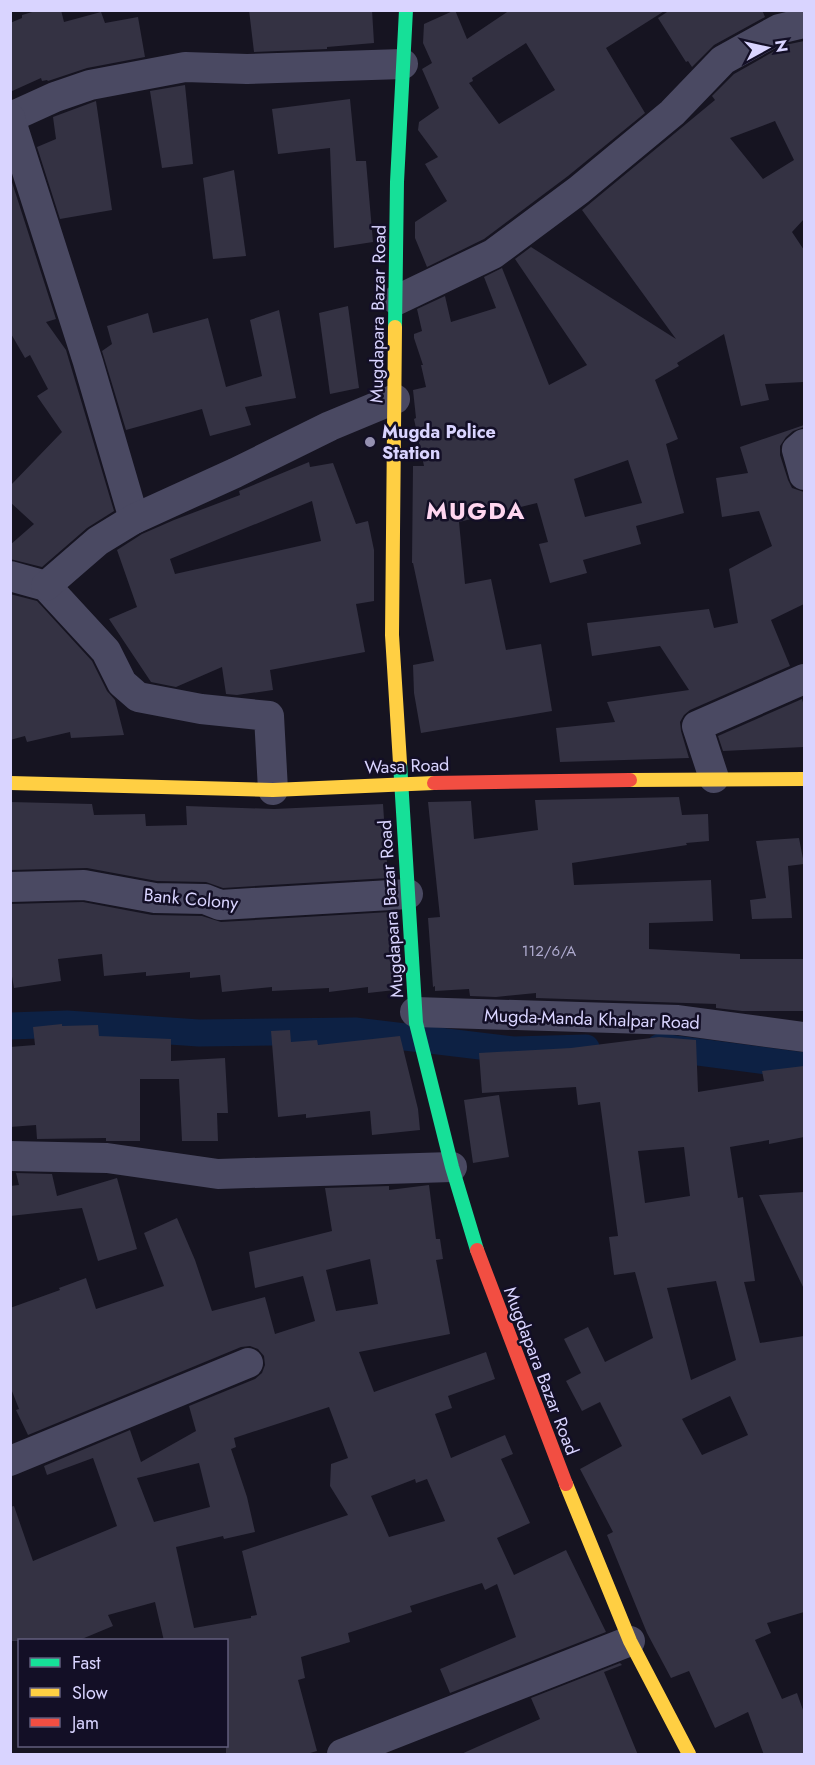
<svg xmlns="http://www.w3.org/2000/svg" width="815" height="1765" viewBox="0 0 815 1765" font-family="Jost,sans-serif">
  <rect width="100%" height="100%" fill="#161421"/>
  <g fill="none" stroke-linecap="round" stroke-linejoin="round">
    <g stroke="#0d2144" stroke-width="27">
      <polyline points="10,1026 67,1024 199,1033 355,1031 513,1050 586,1048"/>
      <polyline points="660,1047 804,1066"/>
    </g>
  </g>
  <g fill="#343243" fill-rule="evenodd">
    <polygon points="39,10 61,10 64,22 101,12 105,23 138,17 145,57 87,68 48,81 47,80 42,81 41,78 10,92 10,23 22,18 22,15"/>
    <polygon points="249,10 372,10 374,43 327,47 327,49 254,52"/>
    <path d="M 455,10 L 467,39 L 510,10 L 666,10 L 606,48 L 645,113 L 568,176 L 484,239 L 427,267 L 415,238 L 415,222 L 447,201 L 425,164 L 438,157 L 418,130 L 419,122 L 439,108 L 422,69 L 432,63 L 423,43 L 424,24 ZM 526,43 L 555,90 L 499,124 L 469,83 L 473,81 L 472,78 Z"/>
    <polygon points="670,10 762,10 765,17 714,45 692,67 688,61 686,62 658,18"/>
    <path d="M 804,41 L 804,219 L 792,232 L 804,250 L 804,382 L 765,384 L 769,400 L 741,406 L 724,334 L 677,363 L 679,366 L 655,380 L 678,439 L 666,444 L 684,513 L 636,526 L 641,544 L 583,560 L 587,573 L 550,583 L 539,544 L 548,542 L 537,503 L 459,522 L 465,584 L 491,579 L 506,650 L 541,644 L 552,711 L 421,733 L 414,693 L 413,665 L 434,661 L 413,563 L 412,563 L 413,466 L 424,466 L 414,419 L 416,418 L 413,390 L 426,387 L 421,365 L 423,365 L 414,338 L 414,334 L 422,331 L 417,309 L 445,296 L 451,322 L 496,308 L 484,277 L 502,268 L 549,385 L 587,365 L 515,259 L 531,247 L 676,339 L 582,210 L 715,100 L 712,96 L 734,74 L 785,45 ZM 775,121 L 794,160 L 763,179 L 730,138 ZM 628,460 L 642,503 L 585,517 L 574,479 Z"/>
    <polygon points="185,85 193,164 162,168 150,91"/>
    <polygon points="350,99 356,161 366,161 373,242 334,248 330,148 278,154 272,109"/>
    <polygon points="96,101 112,210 60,219 37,147 56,139 53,117"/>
    <polygon points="234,170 246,256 213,259 203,178"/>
    <polygon points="10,176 56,319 46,322 66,350 114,511 87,528 42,567 10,559 10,545 34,524 10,502 10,486 62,432 37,396 48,389 30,355 25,358 10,332"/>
    <polygon points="348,306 359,388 330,394 319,313"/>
    <polygon points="279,310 296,398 245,407 251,425 210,436 202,409 126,430 102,351 112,344 107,326 148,313 153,333 208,318 226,387 262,376 250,320"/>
    <polygon points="804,425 804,427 793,431 786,437 780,446 780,455 788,480 792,488 804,492 804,604 771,620 790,666 690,710 684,715 680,722 681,731 689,758 560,762 556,728 615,722 607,702 689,690 660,646 592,656 587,623 709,609 714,628 738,623 729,569 772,546 759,511 722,517 716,478 748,473 740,447"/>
    <path d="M 309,462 L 310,467 L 333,463 L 356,524 L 368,521 L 374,550 L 374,601 L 356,604 L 365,652 L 270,670 L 273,690 L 237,695 L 226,694 L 222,667 L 176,687 L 151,682 L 109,619 L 137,607 L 117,550 L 142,534 L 174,520 L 240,495 L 239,491 ZM 312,501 L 321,541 L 175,574 L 170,559 Z"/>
    <polygon points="10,594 37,601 92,661 107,691 115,700 124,735 71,738 70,732 27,742 25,736 10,740"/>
    <polygon points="802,699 804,706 804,747 723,751 718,736"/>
    <polygon points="679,797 682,815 708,814 709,841 686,843 687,845 572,863 574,885 711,880 713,921 649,923 649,949 740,954 740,959 804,959 804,1011 742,1011 716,1008 716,1004 536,998 536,993 496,997 470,996 469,989 435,991 435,986 433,987 428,918 440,917 428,802 471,801 474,839 538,830 535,800"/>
    <polygon points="10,802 92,804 94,815 145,814 146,826 187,825 186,806 274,809 383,804 388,878 223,888 206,882 157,881 87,868 10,870"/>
    <polygon points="799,838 804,864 788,866 792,918 752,919 750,900 766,898 756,841"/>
    <polygon points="83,902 152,915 202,916 221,922 390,912 395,990 368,993 368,987 329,992 329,988 272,991 272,987 222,992 220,975 190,978 190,972 146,976 146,972 104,976 102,954 58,959 61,981 14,988 10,965 10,904"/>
    <polygon points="62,1024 62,1026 98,1025 99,1036 171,1039 171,1061 225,1058 228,1113 217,1113 218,1141 182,1141 179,1079 140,1079 140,1141 106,1141 106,1138 37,1139 36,1125 10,1127 10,1047 35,1045 33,1027"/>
    <polygon points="290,1030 291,1042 317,1040 318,1045 400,1036 418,1109 420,1130 372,1135 370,1111 306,1118 306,1114 278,1117 271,1031"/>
    <path d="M 659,1037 L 696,1040 L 698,1092 L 764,1081 L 762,1071 L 804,1066 L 804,1137 L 769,1144 L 769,1140 L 730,1147 L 738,1198 L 743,1197 L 755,1281 L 744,1282 L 760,1343 L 804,1336 L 804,1612 L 767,1623 L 771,1633 L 755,1640 L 782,1699 L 797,1693 L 804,1713 L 804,1755 L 764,1755 L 748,1712 L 715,1728 L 689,1671 L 671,1678 L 647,1633 L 607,1535 L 613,1532 L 580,1469 L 622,1446 L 600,1402 L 582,1411 L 566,1381 L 581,1373 L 564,1339 L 588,1327 L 605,1362 L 653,1338 L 635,1272 L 614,1275 L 609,1237 L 618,1236 L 600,1102 L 578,1105 L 576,1087 L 482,1093 L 479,1053 L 571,1048 ZM 684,1147 L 690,1196 L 645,1203 L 638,1151 ZM 716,1281 L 736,1360 L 691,1380 L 667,1288 ZM 730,1396 L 748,1435 L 702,1455 L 682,1419 Z"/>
    <polygon points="499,1095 509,1157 473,1163 464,1100"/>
    <polygon points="16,1173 52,1174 57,1196 117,1178 137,1249 98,1261 82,1208 10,1216 10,1186 19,1185"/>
    <path d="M 429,1185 L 436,1239 L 440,1239 L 443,1259 L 436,1260 L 450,1334 L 359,1352 L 374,1392 L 486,1352 L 495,1379 L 448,1396 L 452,1408 L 435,1414 L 451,1458 L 505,1435 L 513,1454 L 501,1459 L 530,1523 L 497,1538 L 514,1575 L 566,1550 L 606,1632 L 450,1693 L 440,1669 L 516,1637 L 497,1584 L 485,1590 L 482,1583 L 410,1606 L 412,1612 L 348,1633 L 350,1642 L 301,1657 L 305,1678 L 298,1680 L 317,1751 L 303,1755 L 226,1755 L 226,1641 L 164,1641 L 155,1602 L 108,1615 L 113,1626 L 77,1641 L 10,1641 L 10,1507 L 14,1506 L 33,1561 L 117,1526 L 93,1458 L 47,1475 L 44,1466 L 130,1430 L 141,1462 L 196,1431 L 189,1406 L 255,1379 L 262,1373 L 265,1365 L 264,1356 L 258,1349 L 250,1346 L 241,1347 L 28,1435 L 16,1410 L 19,1409 L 10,1386 L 10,1308 L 60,1290 L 59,1288 L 86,1278 L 96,1309 L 164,1286 L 144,1233 L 177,1218 L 195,1260 L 212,1311 L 265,1297 L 275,1334 L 315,1321 L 303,1276 L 255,1288 L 249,1252 L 332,1231 L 325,1188 L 389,1186 L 389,1190 ZM 370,1259 L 378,1304 L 336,1311 L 326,1270 ZM 329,1407 L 348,1458 L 331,1464 L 330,1486 L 348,1515 L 242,1551 L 257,1615 L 251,1616 L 251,1618 L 194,1628 L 176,1547 L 223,1536 L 224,1539 L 255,1532 L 247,1497 L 231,1449 L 236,1447 L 234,1438 ZM 199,1463 L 210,1507 L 154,1522 L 137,1478 ZM 415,1479 L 416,1483 L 427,1479 L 445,1521 L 389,1537 L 371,1496 Z"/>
    <polygon points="804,1192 804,1289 759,1195"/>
    <polygon points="620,1663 622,1665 604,1672 638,1755 459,1755 540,1719 531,1698"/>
  </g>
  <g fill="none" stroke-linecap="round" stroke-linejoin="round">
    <g stroke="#4a4962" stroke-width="30">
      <polyline points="11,117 55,97 90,85 185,67 247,69 403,64"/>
      <polyline points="10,118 88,362 134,519"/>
      <polyline points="397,300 493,254 579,190 672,113 723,60 779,29 804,23"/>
      <polyline points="804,444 797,450 804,475"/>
      <polyline points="10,576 46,586 106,651 122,683 138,697 201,709 269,716 273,790"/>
      <polyline points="46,586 98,541 134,519 235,473 330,426 395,399"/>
      <polyline points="714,778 697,726 804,679"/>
      <polyline points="10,887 84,885 155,898 205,899 220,905 408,894"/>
      <polyline points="415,1012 678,1020 804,1037"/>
      <polyline points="10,1156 107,1158 218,1174 452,1167"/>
      <polyline points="10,1461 248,1363"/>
      <polyline points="342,1754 630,1641"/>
    </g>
    <g stroke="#16e098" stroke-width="14">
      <polyline points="395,327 397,182 406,10"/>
      <polyline points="400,763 416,1023 452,1167 477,1250"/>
    </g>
    <g stroke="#ffcf43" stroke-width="14">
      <polyline points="395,327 392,635 400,763"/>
      <polyline points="630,780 804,779"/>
      <polyline points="10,783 273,790 434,783"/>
      <polyline points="566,1484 630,1641 689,1754"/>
    </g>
    <g stroke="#f24e42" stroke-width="14">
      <polyline points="434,783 630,780"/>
      <polyline points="477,1250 566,1484"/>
    </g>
  </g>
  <circle fill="#9591b1" stroke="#130f26" stroke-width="2" cx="370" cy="442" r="6"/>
  <g text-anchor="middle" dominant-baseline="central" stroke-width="5" stroke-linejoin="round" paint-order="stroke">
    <g font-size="15" fill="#b0acd0">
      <text x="549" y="951">112/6/A</text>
    </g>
    <g font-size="18" fill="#d9d4ff" stroke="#130f26">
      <text transform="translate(378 314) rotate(-89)">Mugdapara Bazar Road</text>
      <text transform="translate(407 766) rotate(-2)">Wasa Road</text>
      <text transform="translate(191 899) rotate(5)">Bank Colony</text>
      <text transform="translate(391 909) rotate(-94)">Mugdapara Bazar Road</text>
      <text transform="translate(592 1019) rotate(2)">Mugda-Manda Khalpar Road</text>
      <text transform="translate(541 1371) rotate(69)">Mugdapara Bazar Road</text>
    </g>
    <g font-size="18" font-weight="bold" fill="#d9d4ff" stroke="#130f26" text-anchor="start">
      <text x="382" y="432">Mugda Police<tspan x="382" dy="21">Station</tspan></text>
    </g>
    <g font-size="24" font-weight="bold" letter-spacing="1.5" fill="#ffd6f0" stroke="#130f26">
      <text x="476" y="510">MUGDA</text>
    </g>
  </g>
  <rect width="815" height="1765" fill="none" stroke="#d9d4ff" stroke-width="24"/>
  <rect x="18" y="1639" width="210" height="108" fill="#130f26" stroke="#625e7d" stroke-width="1.5"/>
  <rect x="30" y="1658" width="30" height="9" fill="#16e098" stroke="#625e7d" stroke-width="1.5"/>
  <text x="72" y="1669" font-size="18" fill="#d9d4ff">Fast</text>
  <rect x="30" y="1688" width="30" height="9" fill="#ffcf43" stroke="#625e7d" stroke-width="1.5"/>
  <text x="72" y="1699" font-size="18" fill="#d9d4ff">Slow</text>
  <rect x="30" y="1718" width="30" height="9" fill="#f24e42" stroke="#625e7d" stroke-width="1.5"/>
  <text x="72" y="1729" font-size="18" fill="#d9d4ff">Jam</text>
  <g transform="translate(767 48) rotate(82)" stroke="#130f26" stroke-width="4.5" paint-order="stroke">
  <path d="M0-4.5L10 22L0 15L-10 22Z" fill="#d9d4ff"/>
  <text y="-9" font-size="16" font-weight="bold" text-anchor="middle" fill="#d9d4ff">N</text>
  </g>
</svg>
